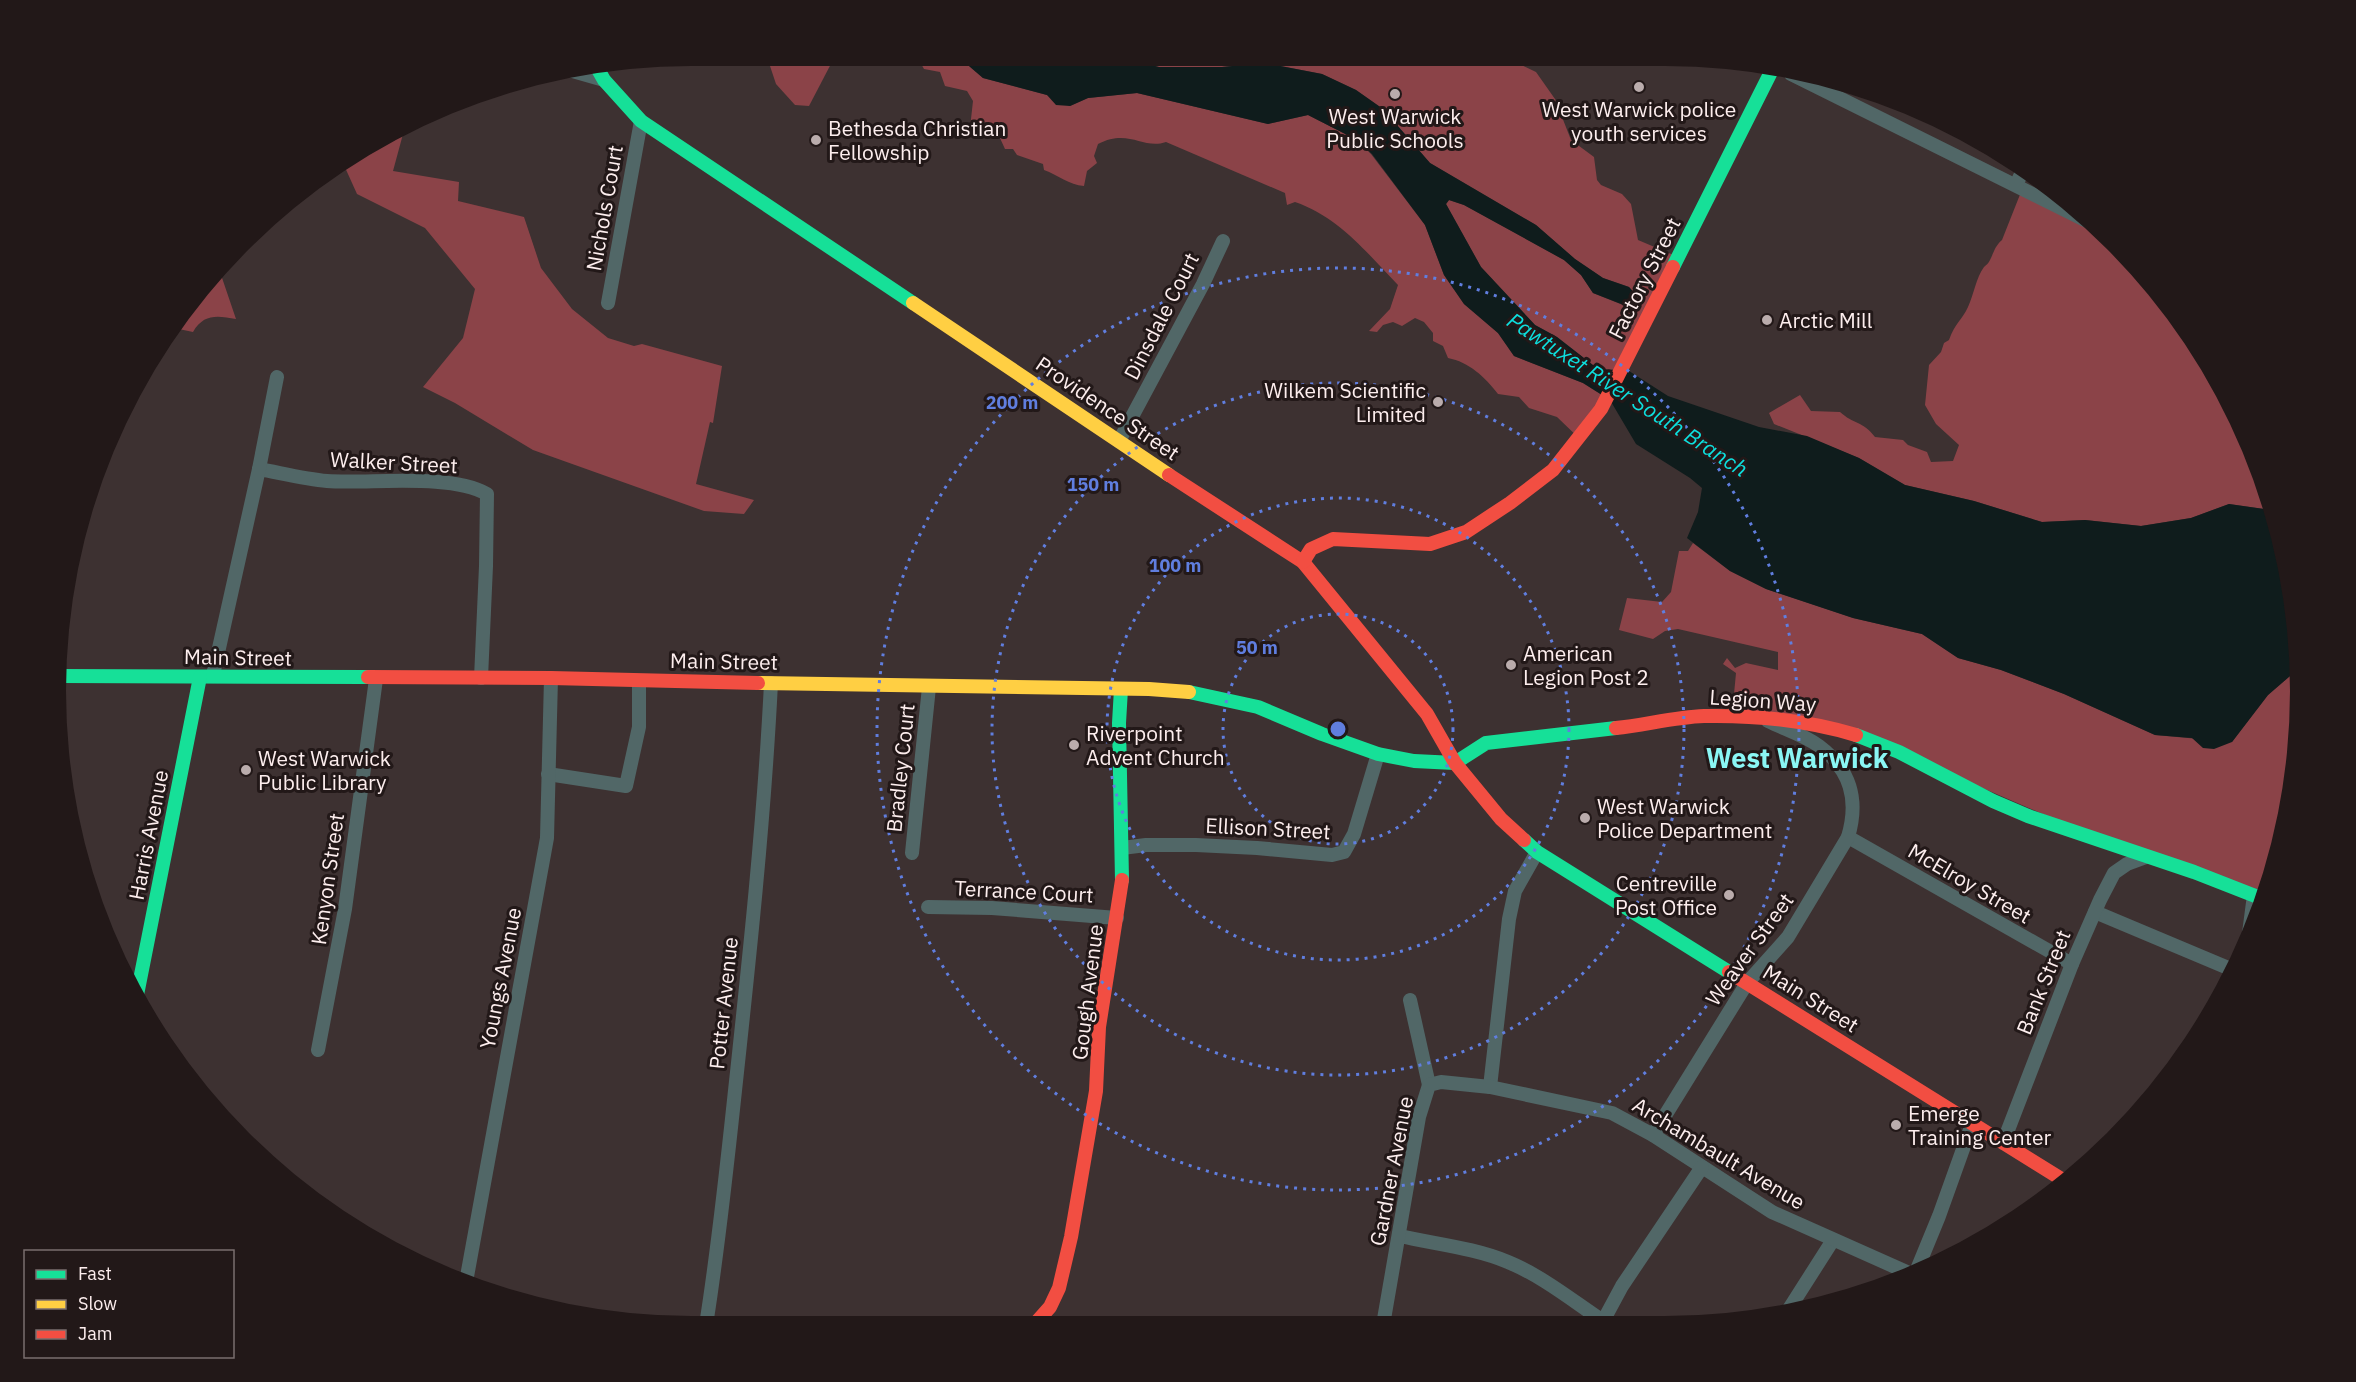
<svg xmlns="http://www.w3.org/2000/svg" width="2356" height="1382" viewBox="0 0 2356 1382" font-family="'IBM Plex Sans',sans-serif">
  <rect width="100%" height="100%" fill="#3d3131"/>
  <g fill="#8b4348">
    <polygon points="1507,58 1536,72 1555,99 1571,140 1594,157 1597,180 1601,185 1622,194 1631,204 1638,240 1683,259 1621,370 1598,369 1557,337 1535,325 1481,267 1446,204 1449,200 1464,205 1564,260 1581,275 1593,293 1633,309 1637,296 1629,287 1603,278 1575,259 1536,225 1430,163 1383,109 1356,90 1322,74 1265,63 1222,67 1159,67 1128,59"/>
    <polygon points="768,60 833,60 809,106 795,105 776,84"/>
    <path d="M 919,60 L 962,60 L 983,78 L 1047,95 L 1070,106 L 1088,98 L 1137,93 L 1268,124 L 1308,115 L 1357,140 L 1371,154 L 1425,225 L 1444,275 L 1464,304 L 1498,333 L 1514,356 L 1583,383 L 1610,400 L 1583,442 L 1557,417 L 1529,408 L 1519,397 L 1498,394 C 1485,377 1469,362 1448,358 L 1443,346 L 1433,341 L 1433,333 L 1424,322 L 1415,318 L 1402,326 L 1393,322 L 1383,325 L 1377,332 L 1369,331 L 1390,309 L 1398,285 C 1367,253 1339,217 1295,202 L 1287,205 L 1285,193 L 1166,142 C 1143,150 1129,128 1098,144 L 1094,156 L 1097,163 L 1087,171 L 1084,186 C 1069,185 1058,175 1044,170 L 1043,164 L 1017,155 L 1013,149 L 1005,149 L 994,125 L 986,122 L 970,128 L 973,101 L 967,91 L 945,86 L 940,72 L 924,69 Z"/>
    <polygon points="406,123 393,171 459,182 458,201 524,217 541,268 572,309 608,338 634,346 642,344 722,366 713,423 710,422 696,484 754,500 744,514 704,511 533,450 455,403 423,387 463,338 475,289 425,228 357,194 343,163"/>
    <path d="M 2021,192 L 2098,228 L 2114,241 L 2193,338 L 2205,361 L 2203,366 L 2209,383 L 2222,391 L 2252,447 L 2271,510 L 2229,504 L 2191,518 L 2141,526 L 2085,520 L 2042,522 L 1974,501 L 1905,485 L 1859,458 L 1774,424 L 1769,413 L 1800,395 L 1811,411 L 1840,412 C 1853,424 1863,421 1875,437 L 1903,440 L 1908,445 L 1927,452 L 1931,462 L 1953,461 L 1959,445 L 1936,424 L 1925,405 L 1929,365 L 1941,352 L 1944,343 L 1949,340 C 1955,323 1962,320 1968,307 C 1974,294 1976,278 1984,267 C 1986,265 1989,263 1990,260 C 1994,252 1995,246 2002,240 Z"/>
    <path d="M 219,269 L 236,319 C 218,316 204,313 193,332 L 174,328 L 173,325 Z"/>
    <path d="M 1693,543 L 1730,571 L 1766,589 L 1853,618 L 1922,634 L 1958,658 L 2001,670 L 2064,694 L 2155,735 L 2232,742 L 2268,695 L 2298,669 C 2301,700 2299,731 2287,759 L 2291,772 L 2282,797 L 2288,815 L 2263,898 L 2138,855 L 1862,736 L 1732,715 L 1736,673 L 1723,664 L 1727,658 L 1735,668 L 1746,663 L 1778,670 L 1778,652 L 1678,629 L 1665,631 L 1653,639 L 1619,630 L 1627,598 L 1662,602 L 1671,592 L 1679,551 L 1688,551 Z"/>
  </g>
  <polygon fill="#0f1c1c" points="1128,59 1159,67 1222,67 1265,63 1322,74 1356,90 1383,109 1430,163 1536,225 1575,259 1603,278 1629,287 1637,296 1634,309 1593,293 1581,275 1564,260 1464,205 1449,200 1446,204 1481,267 1535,325 1557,337 1598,369 1629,371 1668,396 1759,427 1807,436 1859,458 1905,485 1974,501 2042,522 2085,520 2141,526 2191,518 2229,504 2271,510 2288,567 2298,669 2268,695 2232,742 2214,749 2203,748 2192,738 2155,735 2064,694 2001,670 1958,658 1922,634 1853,618 1766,589 1730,571 1687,538 1698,512 1702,488 1690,478 1636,444 1610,400 1583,383 1514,356 1498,333 1464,304 1444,275 1425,225 1372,154 1357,140 1308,115 1268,124 1137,93 1088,98 1070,106 1056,105 1047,95 983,78 962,60"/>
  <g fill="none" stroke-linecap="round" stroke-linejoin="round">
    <g stroke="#516767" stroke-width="14">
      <polyline points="569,70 604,80"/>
      <polyline points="1791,74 2093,224"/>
      <polyline points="2016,185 2024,168"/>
      <polyline points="608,303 641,121"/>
      <polyline points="1119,441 1203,284 1223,241"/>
      <path d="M 259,469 C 281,473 305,479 327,481 C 370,484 450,473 487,494 L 486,566 L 481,678"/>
      <polyline points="213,675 259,469 277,377"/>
      <polyline points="548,774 626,786 639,727 639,681"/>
      <polyline points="1848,837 2072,964"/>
      <polyline points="1122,848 1146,845 1196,845 1257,848 1332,855 1344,852 1354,834 1378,754"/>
      <polyline points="912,853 929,687"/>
      <polyline points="928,907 992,908 1117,918"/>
      <polyline points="2095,912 2233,970"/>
      <polyline points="2248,941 2254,895"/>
      <polyline points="1410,1000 1429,1085"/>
      <polyline points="318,1050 345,909 376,679"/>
      <polyline points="1490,1087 1509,919 1515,891 1537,852"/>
      <path d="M 1653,1135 L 1747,983 L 1788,937 L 1848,837 C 1859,800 1851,770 1819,746 C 1804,735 1784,729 1768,721"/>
      <polyline points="2003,1143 2072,964 2100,900 2114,873 2127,864 2146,857"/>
      <path d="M 1400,1236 C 1435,1244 1475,1248 1508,1262 C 1542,1276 1573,1301 1603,1321"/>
      <polyline points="1916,1272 1939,1216 1972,1124"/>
      <polyline points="466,1282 547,838 551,678"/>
      <polyline points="1789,1309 1833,1240"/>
      <path d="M 706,1325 C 718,1250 726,1175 734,1100 C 749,961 764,823 771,683"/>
      <polyline points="1383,1325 1419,1117 1429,1085 1441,1082 1490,1087 1612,1113 1653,1135 1772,1212 1911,1274"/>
      <polyline points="1601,1325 1622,1286 1702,1167"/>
    </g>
    <g stroke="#16e098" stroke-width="14">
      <polyline points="595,64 604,80 641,121 913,303"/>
      <polyline points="1673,267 1772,70"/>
      <polyline points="59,676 368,677"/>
      <polyline points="1121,689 1119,723 1122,880"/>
      <polyline points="1189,692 1258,707 1322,734 1378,754 1414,761 1455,763 1486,743 1616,728"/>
      <polyline points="1856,735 1899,752 1993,801 2028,816 2194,872 2263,899"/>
      <polyline points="1524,840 1537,852 1729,972"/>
      <polyline points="136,1000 200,677"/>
    </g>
    <g stroke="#ffcf43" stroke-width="14">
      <polyline points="913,303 1169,475"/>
      <polyline points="758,683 1149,689 1189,692"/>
    </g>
    <g stroke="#f24e42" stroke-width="14">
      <polyline points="1169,475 1303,562 1427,714 1455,763 1501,819 1524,840"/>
      <polyline points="1303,562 1311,549 1333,539 1430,544 1466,532 1510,503 1553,470 1601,409 1673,267"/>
      <polyline points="368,677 551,678 758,683"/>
      <path d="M 1616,728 C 1645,725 1675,717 1704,716 C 1755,715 1806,720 1856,735"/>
      <polyline points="1729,972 2063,1180"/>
      <polyline points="1034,1325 1050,1307 1059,1288 1071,1237 1096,1091 1099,1027 1122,880"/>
    </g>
  </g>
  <g fill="none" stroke="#607edf" stroke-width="3" stroke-dasharray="3 6">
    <circle cx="1338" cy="729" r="115"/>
    <circle cx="1338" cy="729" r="231"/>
    <circle cx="1338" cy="729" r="346"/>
    <circle cx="1338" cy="729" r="461"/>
  </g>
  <g fill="#baacac" stroke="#221818" stroke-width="2">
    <circle cx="1639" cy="87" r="6"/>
    <circle cx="1395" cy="94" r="6"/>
    <circle cx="816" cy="140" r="6"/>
    <circle cx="1767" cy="320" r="6"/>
    <circle cx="1438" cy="402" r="6"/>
    <circle cx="1511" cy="665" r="6"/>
    <circle cx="1074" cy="745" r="6"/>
    <circle cx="246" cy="770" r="6"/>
    <circle cx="1585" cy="818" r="6"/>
    <circle cx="1729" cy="895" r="6"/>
    <circle cx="1896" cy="1125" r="6"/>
  </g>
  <g text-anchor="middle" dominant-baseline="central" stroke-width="6" stroke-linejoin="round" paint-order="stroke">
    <g font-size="21" fill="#fdeeee" stroke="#221818" text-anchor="start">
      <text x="1639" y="109" text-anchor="middle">West Warwick police<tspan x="1639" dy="24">youth services</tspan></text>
      <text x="1395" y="116" text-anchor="middle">West Warwick<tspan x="1395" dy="24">Public Schools</tspan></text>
      <text x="828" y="128">Bethesda Christian<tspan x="828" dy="24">Fellowship</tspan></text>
      <text x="1779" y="320">Arctic Mill</text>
      <text x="1426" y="390" text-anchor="end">Wilkem Scientific<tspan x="1426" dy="24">Limited</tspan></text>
      <text x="1523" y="653">American<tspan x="1523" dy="24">Legion Post 2</tspan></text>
      <text x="1086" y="733">Riverpoint<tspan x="1086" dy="24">Advent Church</tspan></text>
      <text x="258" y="758">West Warwick<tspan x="258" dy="24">Public Library</tspan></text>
      <text x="1597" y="806">West Warwick<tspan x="1597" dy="24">Police Department</tspan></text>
      <text x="1717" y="883" text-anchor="end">Centreville<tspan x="1717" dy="24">Post Office</tspan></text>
      <text x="1908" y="1113">Emerge<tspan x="1908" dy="24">Training Center</tspan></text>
    </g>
    <g font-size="21" fill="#fdeeee" stroke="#221818">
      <text transform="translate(604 208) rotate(-80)">Nichols Court</text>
      <text transform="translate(1644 278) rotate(-63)">Factory Street</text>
      <text transform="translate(1161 316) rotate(-63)">Dinsdale Court</text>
      <text transform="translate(1108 408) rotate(34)">Providence Street</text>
      <text transform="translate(394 462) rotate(3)">Walker Street</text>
      <text transform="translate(238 657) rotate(1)">Main Street</text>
      <text transform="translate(724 661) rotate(1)">Main Street</text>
      <text transform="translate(1763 700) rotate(4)">Legion Way</text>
      <text transform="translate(900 768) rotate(-84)">Bradley Court</text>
      <text transform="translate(1268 828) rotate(3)">Ellison Street</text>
      <text transform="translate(148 835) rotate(-79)">Harris Avenue</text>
      <text transform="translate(327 879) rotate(-82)">Kenyon Street</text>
      <text transform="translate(1970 883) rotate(30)">McElroy Street</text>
      <text transform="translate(1024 891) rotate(3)">Terrance Court</text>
      <text transform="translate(1749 949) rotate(-54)">Weaver Street</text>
      <text transform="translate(500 978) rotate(-79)">Youngs Avenue</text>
      <text transform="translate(2043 982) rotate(-68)">Bank Street</text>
      <text transform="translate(1087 992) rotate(-83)">Gough Avenue</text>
      <text transform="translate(1811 998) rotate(32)">Main Street</text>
      <text transform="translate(723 1003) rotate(-84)">Potter Avenue</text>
      <text transform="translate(1719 1153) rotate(31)">Archambault Avenue</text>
      <text transform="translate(1391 1171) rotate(-79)">Gardner Avenue</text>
    </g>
    <g font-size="22" font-style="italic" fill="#0ddedd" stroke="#221818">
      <text transform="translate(1628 394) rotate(33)">Pawtuxet River South Branch</text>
    </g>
    <g font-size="27" font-weight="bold" fill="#8af6f4" stroke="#221818">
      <text x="1797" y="757">West Warwick</text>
    </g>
  </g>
  <path d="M0 0H2356V1382H0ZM691 66H1665A625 625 0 0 1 2290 691V691A625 625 0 0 1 1665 1316H691A625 625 0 0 1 66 691V691A625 625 0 0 1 691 66Z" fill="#221818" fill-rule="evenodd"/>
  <circle cx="1338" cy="729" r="9" fill="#607edf" stroke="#221818" stroke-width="3"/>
  <g font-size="18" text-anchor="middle" font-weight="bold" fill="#607edf" stroke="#221818" stroke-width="6" stroke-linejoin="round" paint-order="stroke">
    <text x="1012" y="409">200 m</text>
    <text x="1093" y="491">150 m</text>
    <text x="1175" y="572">100 m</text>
    <text x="1257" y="654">50 m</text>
  </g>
  <rect x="24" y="1250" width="210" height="108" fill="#221818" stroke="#7a6e6e" stroke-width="1.5"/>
  <rect x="36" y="1270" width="30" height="9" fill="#16e098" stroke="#7a6e6e" stroke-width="1.5"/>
  <text x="78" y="1280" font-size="18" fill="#fdeeee">Fast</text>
  <rect x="36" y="1300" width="30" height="9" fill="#ffcf43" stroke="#7a6e6e" stroke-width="1.5"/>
  <text x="78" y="1310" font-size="18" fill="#fdeeee">Slow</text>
  <rect x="36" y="1330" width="30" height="9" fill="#f24e42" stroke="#7a6e6e" stroke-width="1.5"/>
  <text x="78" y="1340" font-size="18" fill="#fdeeee">Jam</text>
</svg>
